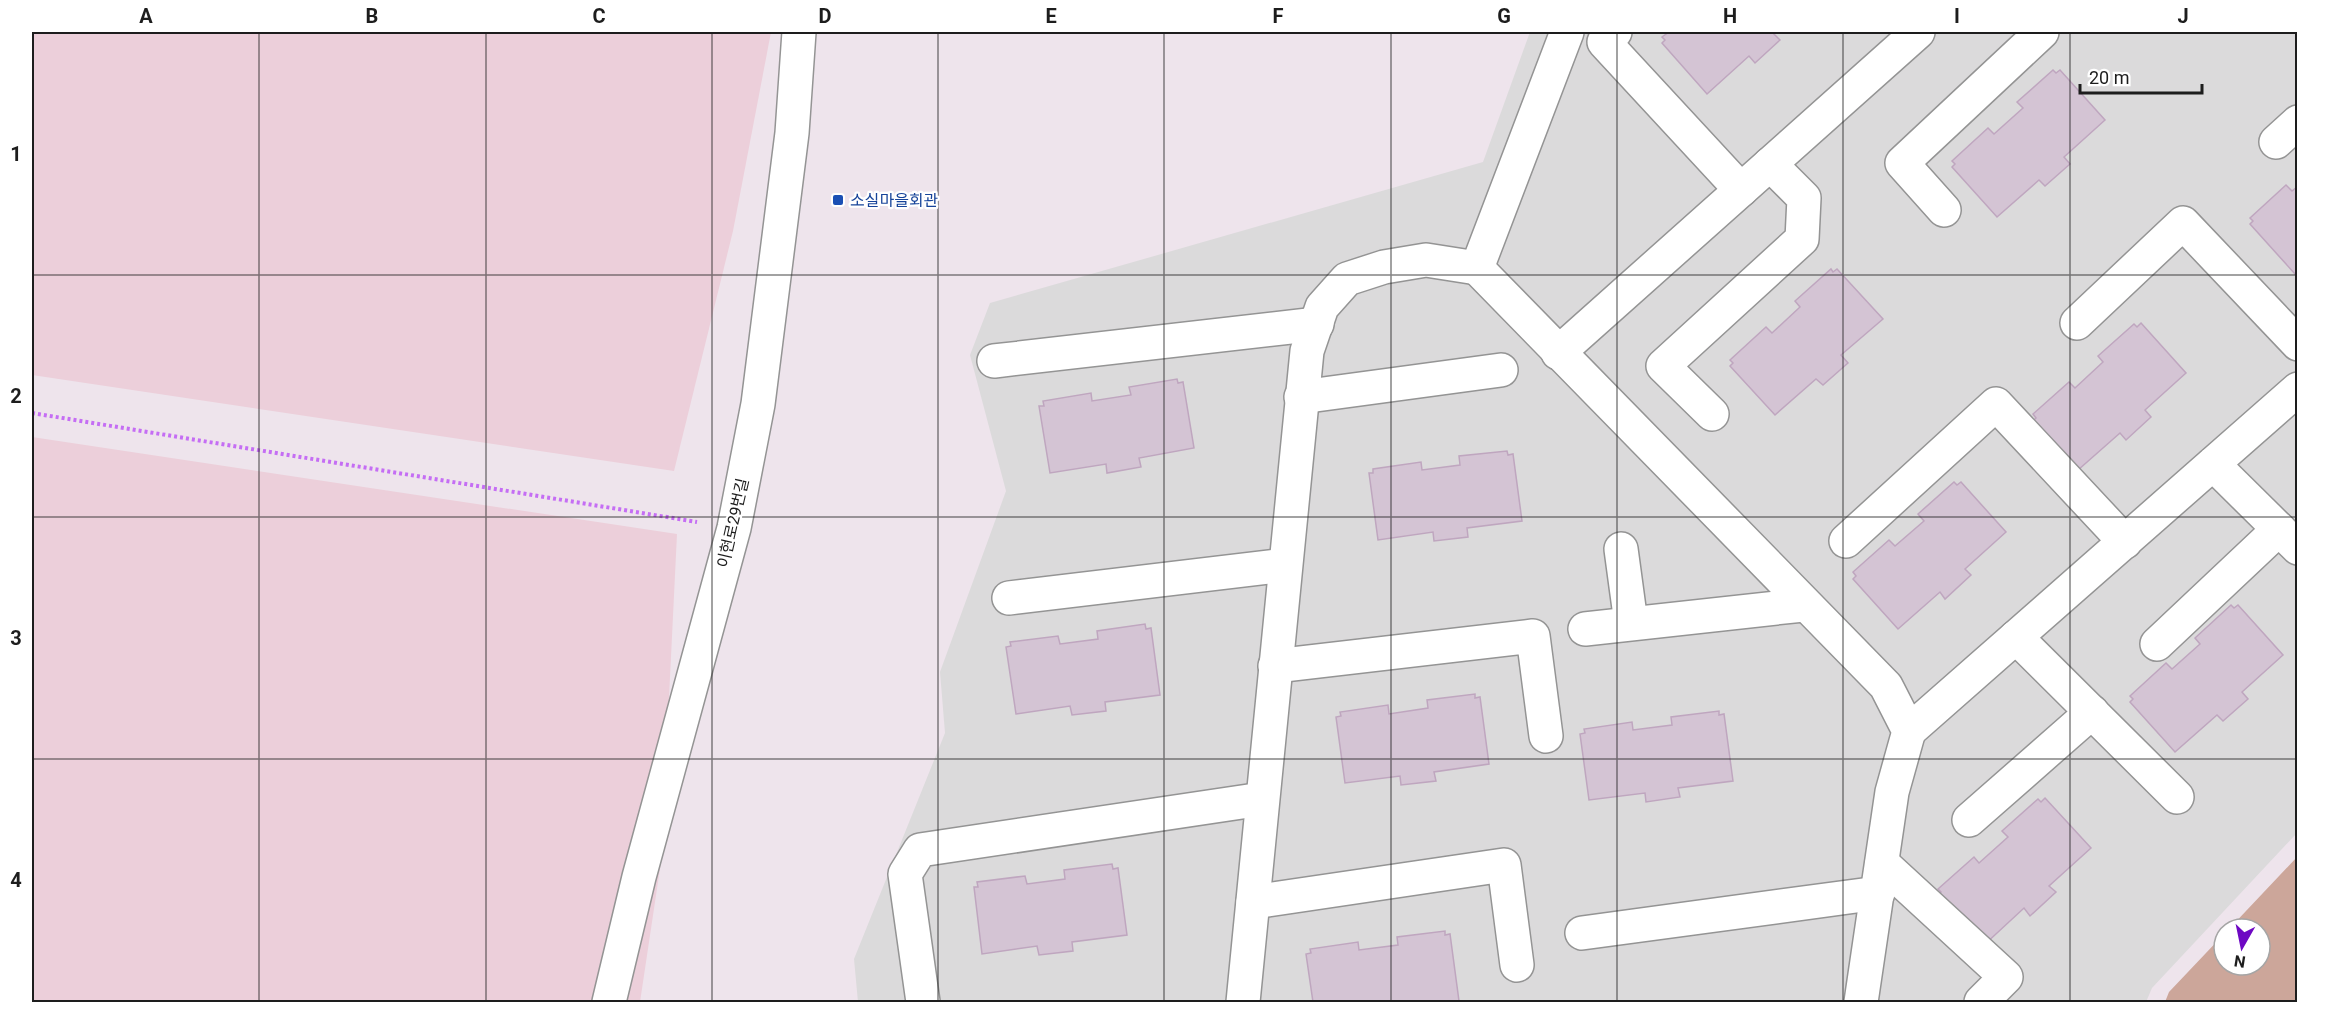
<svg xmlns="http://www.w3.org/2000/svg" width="2329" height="1034" viewBox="0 0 2329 1034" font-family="Roboto,'Noto Sans KR',sans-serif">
  <rect width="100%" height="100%" fill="#eee4ec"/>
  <polygon fill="#dbdadb" points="1530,32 2297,32 2297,833 2152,988 2146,1002 858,1002 854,959 945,733 940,672 1006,491 970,355 990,303 1483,162"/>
  <g fill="#eccfda">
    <polygon points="32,32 771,32 733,231 674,471 32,375"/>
    <polygon points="32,437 677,534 661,862 640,1002 32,1002"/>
  </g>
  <polygon fill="#cca69a" points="2297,857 2297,1002 2165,1002 2169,992 2224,934 2224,965 2260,965 2260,929 2229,929"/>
  <g fill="#d4c4d4" stroke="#bfa6bf" stroke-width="1.5">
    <polygon points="1669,32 1777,32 1774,34 1780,40 1755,63 1749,56 1707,94 1662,43 1665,40 1662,37"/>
    <polygon points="2053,70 2056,73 2060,70 2105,120 2064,157 2070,164 2045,186 2039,180 1997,217 1952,167 1955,164 1952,161 1988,128 1994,134 2023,108 2017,102"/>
    <polygon points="2286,185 2292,191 2298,186 2298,272 2295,274 2250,224 2253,221 2250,218"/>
    <polygon points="1831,269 1833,272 1837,269 1883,319 1841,355 1848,363 1823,385 1816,379 1775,415 1730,366 1733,363 1730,360 1766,327 1772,333 1800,307 1795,301"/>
    <polygon points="2141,323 2186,373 2145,410 2151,417 2126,440 2120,433 2078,470 2033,421 2036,418 2033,414 2069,382 2075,388 2103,362 2098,356 2134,324 2137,327"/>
    <polygon points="1177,379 1178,383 1183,382 1194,448 1139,458 1141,467 1107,473 1106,464 1050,473 1039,406 1044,406 1043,401 1091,393 1092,401 1131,395 1129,387"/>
    <polygon points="1507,451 1508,455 1513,454 1522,521 1467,528 1468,537 1434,541 1433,532 1378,540 1369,473 1373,473 1373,469 1421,462 1422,470 1460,465 1459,456"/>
    <polygon points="1954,482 1957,485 1961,482 2006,532 1965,569 1971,575 1945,599 1940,592 1898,629 1853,579 1856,576 1853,572 1889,540 1895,546 1924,521 1918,514"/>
    <polygon points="2231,605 2234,608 2238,605 2283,655 2242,692 2248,699 2223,721 2217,715 2175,752 2130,702 2133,699 2130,696 2166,663 2172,669 2200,644 2195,638"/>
    <polygon points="1145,624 1146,629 1151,628 1160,695 1105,702 1106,711 1072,715 1070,706 1016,714 1006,647 1011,646 1010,642 1058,636 1060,644 1098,639 1097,631"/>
    <polygon points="1475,694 1475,698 1480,697 1489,764 1434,772 1436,781 1401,785 1400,776 1345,783 1336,717 1341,716 1340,712 1388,705 1389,714 1428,708 1427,700"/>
    <polygon points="1719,711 1719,715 1724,714 1733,781 1678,788 1680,797 1646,802 1645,793 1589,800 1580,734 1585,733 1584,729 1632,722 1633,730 1672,725 1671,717"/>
    <polygon points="2045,798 2091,848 2049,886 2056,892 2030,916 2024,908 1983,946 1937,896 1941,892 1938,889 1974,857 1979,863 2008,837 2002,831 2038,799 2041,802"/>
    <polygon points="1112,864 1113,869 1118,868 1127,935 1072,942 1073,951 1039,955 1037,946 982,954 974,887 978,887 977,882 1025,876 1027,884 1065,879 1064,870"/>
    <polygon points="1445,931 1445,935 1450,934 1459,1001 1313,1002 1306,954 1311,953 1310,949 1358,942 1359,950 1398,945 1397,937"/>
  </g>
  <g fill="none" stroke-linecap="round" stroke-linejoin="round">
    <defs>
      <g id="minor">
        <polyline points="1615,32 1604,42 1741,190"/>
        <polyline points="2276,142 2298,122"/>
        <polyline points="1944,210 1902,163 2042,32"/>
        <polyline points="1477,268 1886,686 1909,731 1892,792 1861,1002"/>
        <polyline points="2077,323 2183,223 2298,344"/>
        <polyline points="1558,353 1918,32"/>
        <polyline points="994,361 1317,324"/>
        <polyline points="1301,397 1501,370"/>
        <polyline points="1712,414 1663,366 1802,239 1804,198 1770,164"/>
        <polyline points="2213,464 2298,548"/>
        <polyline points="1846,541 1996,404 2125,542"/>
        <polyline points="1621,549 1631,623"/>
        <polyline points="1009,598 1285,565"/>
        <polyline points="1585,629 1803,605"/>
        <polyline points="2016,637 2177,797"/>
        <polyline points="2157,644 2279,529"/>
        <polyline points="1275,666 1533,636 1546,736"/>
        <polyline points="1909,731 2298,389"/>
        <polyline points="1969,820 2092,712"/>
        <polyline points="1882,863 2006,977 1981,1002"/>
        <polyline points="1253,902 1504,865 1517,965"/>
        <polyline points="1582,933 1878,893"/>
        <polyline points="609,1002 639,877 734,528 758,404 792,133 799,32"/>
        <polyline points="923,1002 905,874 920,850 1262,799"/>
        <polyline points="1243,1002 1307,351 1322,307 1347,279 1384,267 1426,260 1477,268 1567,32"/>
      </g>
    </defs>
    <use href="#minor" stroke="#949494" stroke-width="36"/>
    <polyline stroke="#c56ef4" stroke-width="4" stroke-dasharray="3 3" stroke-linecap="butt" points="32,413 697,522"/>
    <use href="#minor" stroke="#fff" stroke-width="33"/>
  </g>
  <path fill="none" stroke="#1d1d1d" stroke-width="1.5" stroke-opacity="0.55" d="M 259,32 L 259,1002M 486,32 L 486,1002M 712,32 L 712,1002M 938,32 L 938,1002M 1164,32 L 1164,1002M 1391,32 L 1391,1002M 1617,32 L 1617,1002M 1843,32 L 1843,1002M 2070,32 L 2070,1002M 32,275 L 2298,275M 32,517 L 2298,517M 32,759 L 2298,759"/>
  <rect fill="#1a4fb4" stroke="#fff" stroke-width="2" x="832" y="194" width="12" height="12" rx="3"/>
  <g text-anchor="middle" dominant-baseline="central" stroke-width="4.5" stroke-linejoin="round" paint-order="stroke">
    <g font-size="16" fill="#164399" stroke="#fff" text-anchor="start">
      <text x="850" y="200">소실마을회관</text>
    </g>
    <g font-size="16" fill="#1d1d1d" stroke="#fff">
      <text transform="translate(733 523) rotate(-77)">이현로29번길</text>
    </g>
  </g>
  <rect width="2329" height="1034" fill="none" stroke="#ffffff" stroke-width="66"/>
  <g transform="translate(2242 947) rotate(189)"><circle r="28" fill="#ffffff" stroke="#a5a5a5" stroke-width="1.5"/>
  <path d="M0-4.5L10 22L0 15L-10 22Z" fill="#6e08c3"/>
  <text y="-9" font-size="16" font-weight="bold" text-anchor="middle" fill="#1d1d1d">N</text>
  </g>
  <path d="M2080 84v9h122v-9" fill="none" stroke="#1d1d1d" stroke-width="3"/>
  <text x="2089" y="84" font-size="18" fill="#1d1d1d" stroke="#ffffff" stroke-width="4.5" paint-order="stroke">20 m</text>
  <rect x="33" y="33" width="2263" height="968" fill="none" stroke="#1d1d1d" stroke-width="2"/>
  <g font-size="20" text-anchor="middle" font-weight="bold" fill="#1d1d1d">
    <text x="146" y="23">A</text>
    <text x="372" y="23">B</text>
    <text x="599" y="23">C</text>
    <text x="825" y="23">D</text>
    <text x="1051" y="23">E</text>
    <text x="1278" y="23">F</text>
    <text x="1504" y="23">G</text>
    <text x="1730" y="23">H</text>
    <text x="1957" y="23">I</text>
    <text x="2183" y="23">J</text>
    <text x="16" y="161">1</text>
    <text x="16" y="403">2</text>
    <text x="16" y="645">3</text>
    <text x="16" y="887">4</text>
  </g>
</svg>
